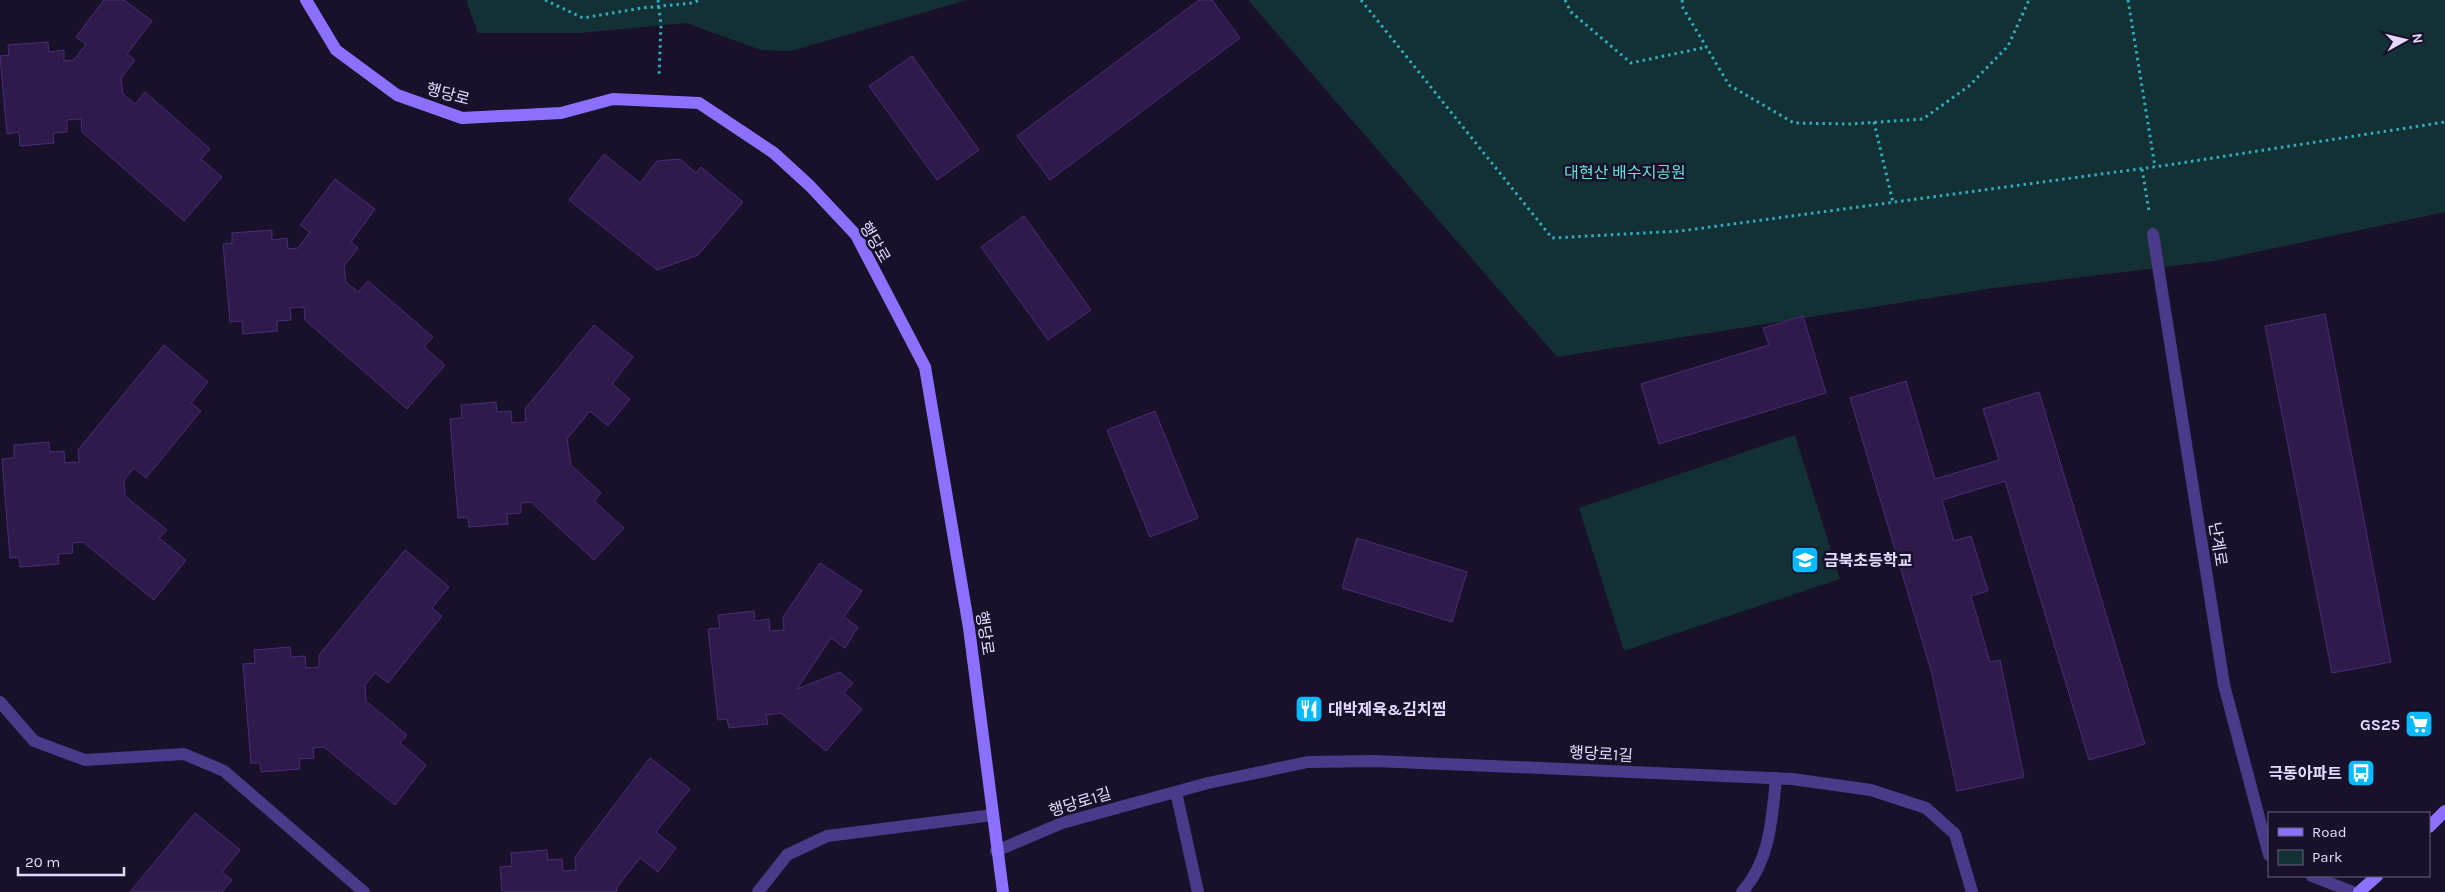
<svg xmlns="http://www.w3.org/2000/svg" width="2445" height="892" viewBox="0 0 2445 892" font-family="Karla,'Noto Sans KR',sans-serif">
  <rect width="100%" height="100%" fill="#19102a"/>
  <g fill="#133034">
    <polygon points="466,0 967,0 791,51 761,50 686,23 581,33 478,33"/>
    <polygon points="1248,0 2445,0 2445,212 2214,261 1994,288 1557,357"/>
    <polygon points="1795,435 1840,579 1624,651 1579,508"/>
  </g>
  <g fill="#2e1b4c" stroke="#492d78">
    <polygon points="104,0 124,0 152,21 127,54 135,60 121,78 123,94 135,104 145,92 210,149 201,159 222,177 184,221 82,132 81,119 67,120 67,132 53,133 54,143 20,146 19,132 7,134 0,56 9,55 8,45 48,42 49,52 64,50 64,61 74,60 86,44 76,37"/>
    <polygon points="1199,0 1212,0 1240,38 1050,180 1017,136"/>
    <polygon points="912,56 979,150 937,180 869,86"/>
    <polygon points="604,154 640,183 657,161 680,159 696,173 701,167 743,202 698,255 657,270 569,200"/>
    <polygon points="335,179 375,209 351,242 358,248 344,266 346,282 358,292 368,281 433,337 424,347 445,365 407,409 305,320 304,307 290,308 291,320 277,321 277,331 243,334 242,321 230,322 223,244 232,243 232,233 272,230 272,240 287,238 288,249 298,248 310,232 300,225"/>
    <polygon points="1024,216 1091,310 1048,340 981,247"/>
    <polygon points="2325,314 2391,662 2332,673 2265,326"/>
    <polygon points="1803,316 1826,393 1659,444 1641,384 1769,345 1763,328"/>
    <polygon points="594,325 633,357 612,384 630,399 608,426 590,411 567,439 571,465 601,493 594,501 624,528 594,560 531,502 521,503 521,513 507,514 508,524 469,527 468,517 458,518 450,419 462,418 461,405 496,402 497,412 511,411 512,423 526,422 525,409"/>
    <polygon points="164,345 208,382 191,403 201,411 146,478 134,468 124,480 125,496 167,530 159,538 186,560 154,600 83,542 72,543 73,553 58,554 59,564 20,567 19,557 10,558 2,459 14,458 14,445 49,442 50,452 64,451 65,463 79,462 78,450"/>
    <polygon points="1906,381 1935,479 1999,460 1983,409 2039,392 2145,744 2089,760 2005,481 1942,500 1954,541 1971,536 1988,591 1971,596 1990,662 2000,660 2024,777 1957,791 1932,674 1850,398"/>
    <polygon points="1155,411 1198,518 1150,537 1107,430"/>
    <polygon points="1357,538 1467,572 1452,622 1342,588"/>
    <polygon points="405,550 449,587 432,608 442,616 388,683 375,673 365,685 366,701 407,735 400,743 426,765 395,805 324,747 313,748 314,758 299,759 300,769 261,772 260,763 251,763 243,664 255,663 254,650 290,647 291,657 305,656 306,668 319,667 319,655"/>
    <polygon points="820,563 862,591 844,617 858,627 845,648 831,638 797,689 840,672 853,683 844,693 862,709 826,751 781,713 766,715 768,724 729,728 727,719 718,720 708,629 720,628 718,615 754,611 755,621 769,619 770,631 784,630 783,617"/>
    <polygon points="650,758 690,789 656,832 676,848 658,872 640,858 617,887 617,892 502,892 500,867 512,866 511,853 547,850 548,860 562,859 563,871 576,870 575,857"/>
    <polygon points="195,813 240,850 222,872 232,880 222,892 130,892"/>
  </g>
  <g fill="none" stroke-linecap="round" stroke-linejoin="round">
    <g stroke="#2daebf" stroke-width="3" stroke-dasharray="2.5 4" stroke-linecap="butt">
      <polyline points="545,0 583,18 642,8 692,3 700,0"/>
      <polyline points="658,0 661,25 659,77"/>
      <polyline points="1361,0 1552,238 1681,231 2168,165 2445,122"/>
      <polyline points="1565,0 1571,12 1631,63 1707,47"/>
      <polyline points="1682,0 1683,8 1729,85 1794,123 1850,124 1923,119 1969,86 2008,46 2029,0"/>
      <polyline points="2128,0 2155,167"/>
      <polyline points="1874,122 1893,203"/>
      <polyline points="2142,169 2149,211"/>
    </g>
    <g stroke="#4b3a8a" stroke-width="12">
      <polyline points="0,702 34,741 85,760 184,754 224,771 364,892"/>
      <polyline points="758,892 787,855 827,836 993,815"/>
    </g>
    <g stroke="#4b3a8a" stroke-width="12">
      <polyline points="2153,234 2224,685 2269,855"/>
      <polyline points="1176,792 1198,892"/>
      <polyline points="996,851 1062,823 1208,783 1308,762 1375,761 1563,769 1792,779 1871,790 1926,808 1955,834 1972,892"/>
      <polyline points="2312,876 2353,892"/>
      <path d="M 1742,892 C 1770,861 1772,819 1776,778"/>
    </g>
    <g stroke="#8d70ff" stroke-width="12">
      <polyline points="306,0 336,50 397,95 462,118 561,113 613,99 699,103 774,153 810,186 856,235 925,367 969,628 1003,892"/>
      <polyline points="2429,827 2445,811"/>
      <polyline points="2359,892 2377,876"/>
    </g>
  </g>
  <defs>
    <symbol id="school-square" viewBox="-11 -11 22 22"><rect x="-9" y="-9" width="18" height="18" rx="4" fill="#05baff" stroke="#19102a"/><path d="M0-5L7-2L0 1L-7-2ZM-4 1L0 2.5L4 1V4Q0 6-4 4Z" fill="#fff"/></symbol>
    <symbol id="restaurant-square" viewBox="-11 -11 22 22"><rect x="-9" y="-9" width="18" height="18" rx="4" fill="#05baff" stroke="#19102a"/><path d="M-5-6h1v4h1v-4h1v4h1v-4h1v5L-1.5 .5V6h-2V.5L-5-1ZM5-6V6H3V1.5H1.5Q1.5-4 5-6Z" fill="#fff"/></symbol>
    <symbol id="supermarket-square" viewBox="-11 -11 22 22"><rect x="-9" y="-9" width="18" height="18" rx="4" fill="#05baff" stroke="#19102a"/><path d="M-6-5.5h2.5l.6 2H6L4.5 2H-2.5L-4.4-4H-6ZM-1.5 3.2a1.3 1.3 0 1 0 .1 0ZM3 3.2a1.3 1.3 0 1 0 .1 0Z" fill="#fff"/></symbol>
    <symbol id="bus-square" viewBox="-11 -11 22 22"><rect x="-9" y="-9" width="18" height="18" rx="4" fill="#05baff" stroke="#19102a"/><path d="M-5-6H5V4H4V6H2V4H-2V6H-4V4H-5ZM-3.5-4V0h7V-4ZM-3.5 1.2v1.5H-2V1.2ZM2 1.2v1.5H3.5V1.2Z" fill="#fff"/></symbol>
  </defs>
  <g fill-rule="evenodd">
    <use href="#school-square" x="1789" y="544" width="32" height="32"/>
    <use href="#restaurant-square" x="1293" y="693" width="32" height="32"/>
    <use href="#supermarket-square" x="2403" y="708" width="32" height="32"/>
    <use href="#bus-square" x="2345" y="757" width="32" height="32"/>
  </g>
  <g text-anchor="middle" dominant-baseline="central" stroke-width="5" stroke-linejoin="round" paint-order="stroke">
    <g font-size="16" fill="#e4d9ff" stroke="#19102a">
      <text transform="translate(448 94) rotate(15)">행당로</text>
      <text transform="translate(875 242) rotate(60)">행당로</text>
      <text transform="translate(2218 544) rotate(81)">난계로</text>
      <text transform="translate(985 633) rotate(81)">행당로</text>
      <text transform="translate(1601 754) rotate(3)">행당로1길</text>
      <text transform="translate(1080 802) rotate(-17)">행당로1길</text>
    </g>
    <g font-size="16" fill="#61e3da" stroke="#19102a">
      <text x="1625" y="172">대현산 배수지공원</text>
    </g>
    <g font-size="16" font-weight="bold" fill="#e4d9ff" stroke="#19102a" text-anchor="start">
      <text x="1824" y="560">금북초등학교</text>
      <text x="1328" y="709">대박제육&amp;김치찜</text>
      <text x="2400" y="724" text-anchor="end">GS25</text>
      <text x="2342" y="773" text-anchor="end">극동아파트</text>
    </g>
  </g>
  <rect x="2268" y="812" width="162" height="65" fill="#19102a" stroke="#6a607f"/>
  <rect x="2278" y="828" width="25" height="8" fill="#8d70ff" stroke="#6a607f"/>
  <text x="2312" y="837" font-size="15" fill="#e4d9ff">Road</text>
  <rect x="2278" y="850" width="25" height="15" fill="#133034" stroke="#6a607f"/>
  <text x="2312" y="862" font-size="15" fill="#e4d9ff">Park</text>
  <g transform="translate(2405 40) rotate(82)" stroke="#19102a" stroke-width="4" paint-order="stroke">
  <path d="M0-4L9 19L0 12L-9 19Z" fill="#e4d9ff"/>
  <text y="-8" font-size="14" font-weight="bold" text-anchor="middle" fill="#e4d9ff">N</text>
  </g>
  <path d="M18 867v8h106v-8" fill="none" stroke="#e4d9ff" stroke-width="2.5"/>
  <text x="25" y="867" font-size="15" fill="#e4d9ff" stroke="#19102a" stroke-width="4" paint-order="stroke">20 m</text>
</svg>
